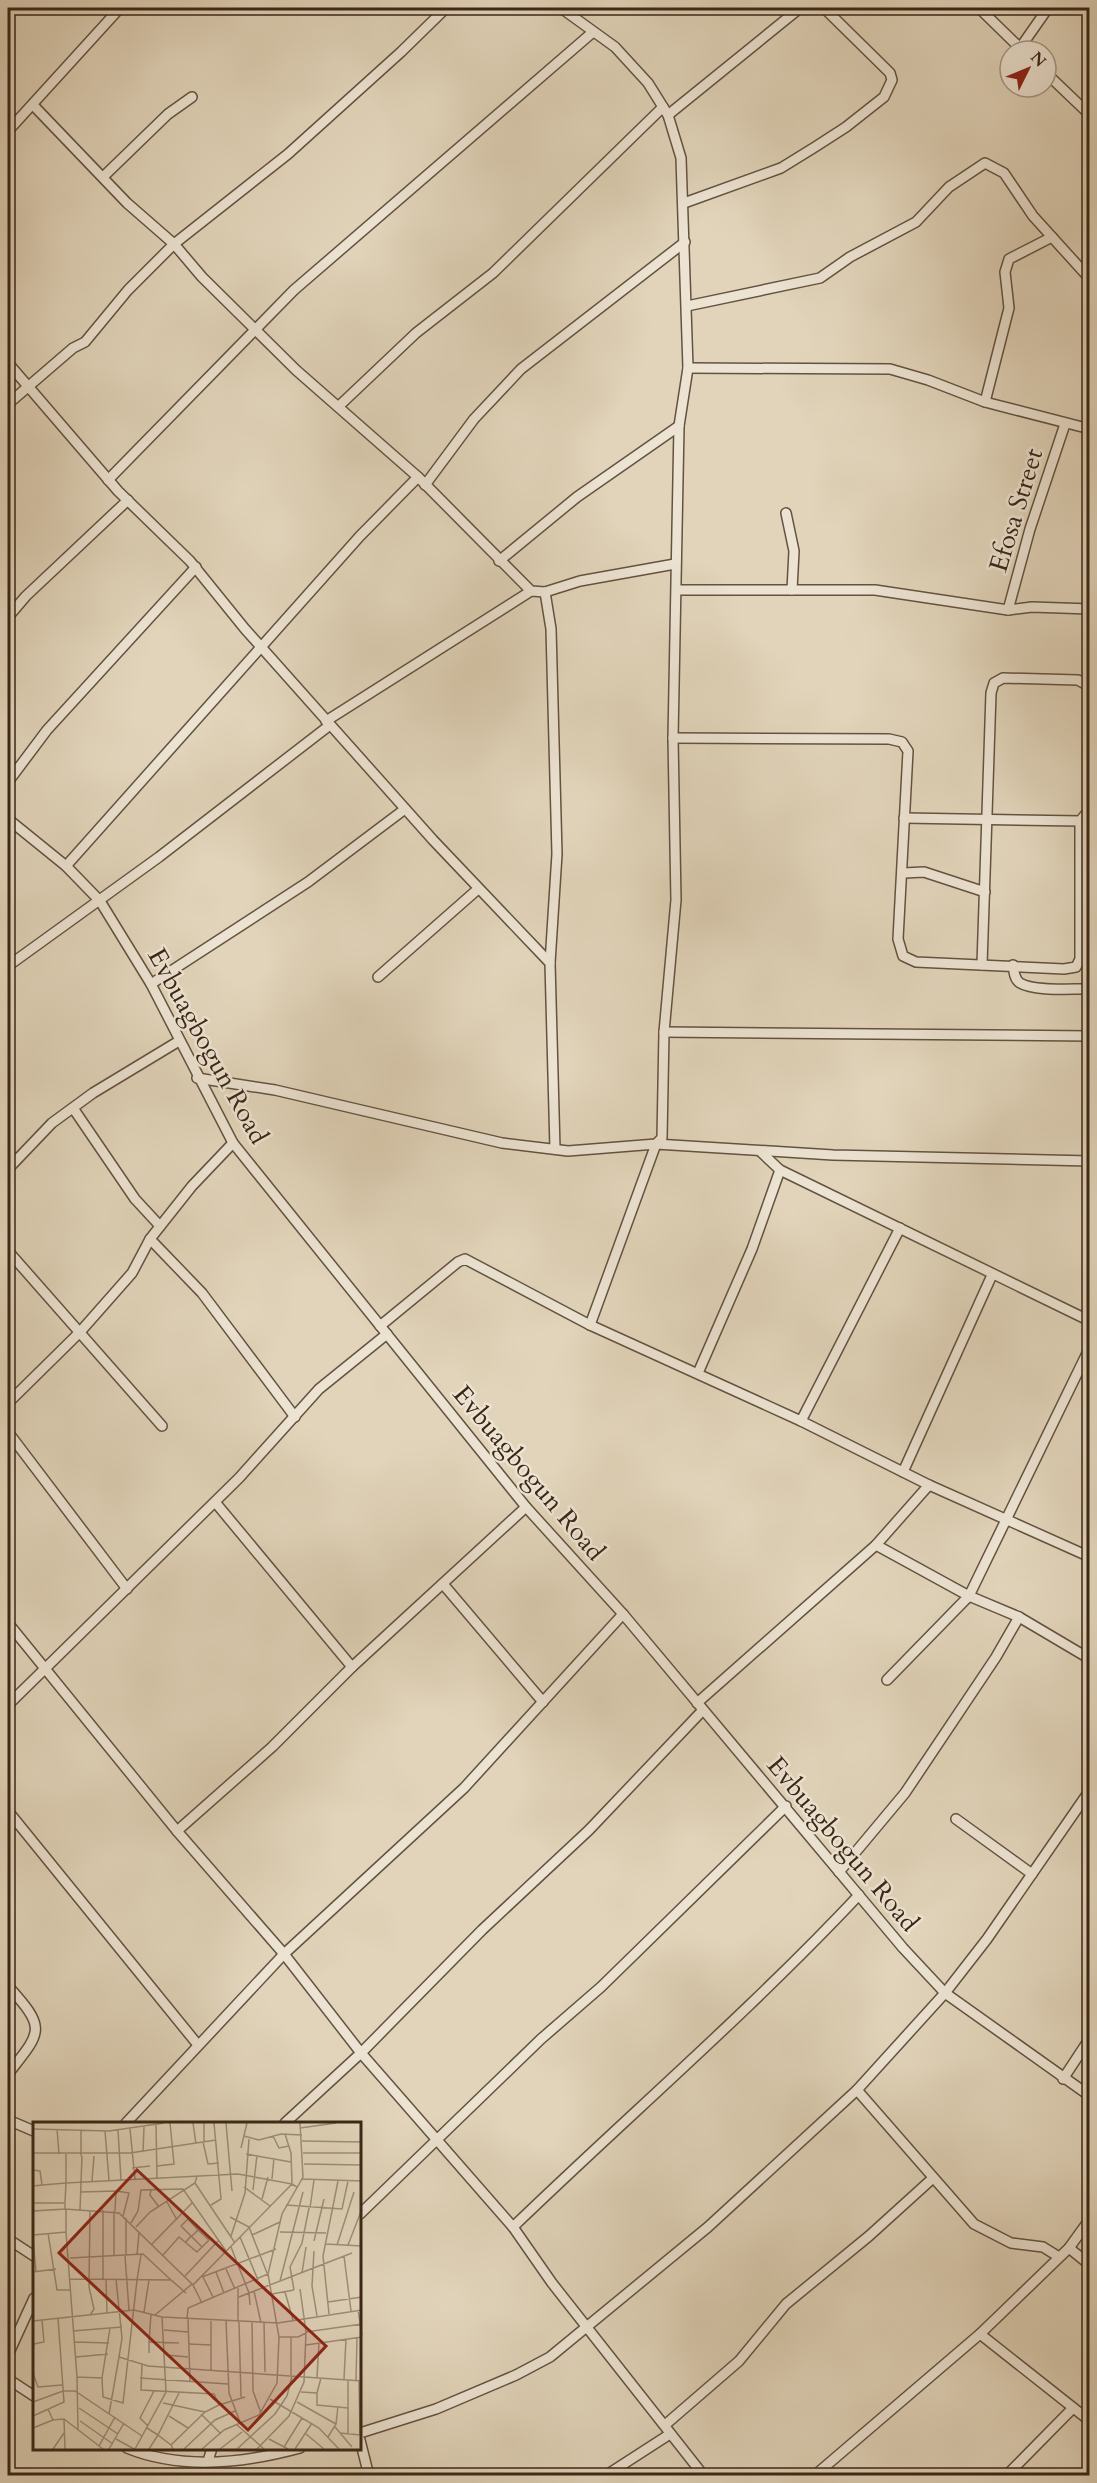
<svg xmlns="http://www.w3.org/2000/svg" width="1097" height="2483" viewBox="0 0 1097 2483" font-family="Cardo,serif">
  <rect width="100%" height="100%" fill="#e1d4ba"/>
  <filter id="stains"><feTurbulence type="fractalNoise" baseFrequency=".00333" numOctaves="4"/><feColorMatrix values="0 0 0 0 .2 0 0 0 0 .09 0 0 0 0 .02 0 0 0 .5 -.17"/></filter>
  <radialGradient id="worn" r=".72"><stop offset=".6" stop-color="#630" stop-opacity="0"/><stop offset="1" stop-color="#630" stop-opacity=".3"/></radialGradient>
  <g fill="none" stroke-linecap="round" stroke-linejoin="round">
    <defs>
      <g id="street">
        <polyline points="979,8 1023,51"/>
        <polyline points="1020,48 1048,8"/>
        <polyline points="1046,73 1090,115"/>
        <polyline points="33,105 127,203 174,244 202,277 296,370 418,477 531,591 545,592 551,629 557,854 550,963"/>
        <polyline points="668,115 800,8"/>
        <polyline points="8,131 120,8"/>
        <polyline points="103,177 168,114 192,97"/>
        <polyline points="684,203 781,168 815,147 846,127 884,97 892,80 890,73 824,8"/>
        <polyline points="687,306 820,278 850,257 916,222 949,187 985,163 1004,173 1033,216 1090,279"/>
        <polyline points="8,363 118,491 190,561 245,629 433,840 550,963 555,1149"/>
        <polyline points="688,368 890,369 928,380 985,402 1090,429"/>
        <polyline points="985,402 1009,308 1005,272 1009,259 1052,237"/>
        <polyline points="8,404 73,348 85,342 128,290 174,244 288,154 401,52 446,8"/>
        <polyline points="339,406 416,333 493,273 663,107"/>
        <polyline points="108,480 294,290 593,32"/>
        <polyline points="425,485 474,419 521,369 685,242"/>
        <polyline points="786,513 794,551 792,590"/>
        <polyline points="499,561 577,497 679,426"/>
        <polyline points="677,590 875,590 1008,610 1032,607 1090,609"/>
        <polyline points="545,592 580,581 675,564"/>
        <polyline points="1008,610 1030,529 1065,424"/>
        <polyline points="8,617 26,596 128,500"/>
        <polyline points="326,721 531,591"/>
        <polyline points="673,738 889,739 902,742 908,751 898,939 903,956 916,962 1064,969 1076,967 1080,959 1080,821"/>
        <polyline points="8,782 47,730 196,567"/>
        <polyline points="904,818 1080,821 1090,809"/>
        <polyline points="8,819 66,866 100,901 151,984 233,1143 526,1507 623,1614 903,1948 945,1993 1090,2096"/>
        <polyline points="66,866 360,536 418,477"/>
        <polyline points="904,873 924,872 985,892"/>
        <polyline points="982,965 991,693 994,683 1003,678 1078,680 1087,685 1090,689"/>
        <path d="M 1013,965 C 1014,971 1014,979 1020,983 C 1033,991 1067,989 1083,989"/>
        <polyline points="8,966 159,857 330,725"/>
        <polyline points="378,977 478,889"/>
        <polyline points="151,984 308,882 405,809"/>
        <polyline points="664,1032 1090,1036"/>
        <polyline points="197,1078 275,1090 502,1143 568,1151 656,1144 662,1138 664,1032 676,900 673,738 679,426 688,368 681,158 668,115 648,83 615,47 561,8"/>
        <polyline points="73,1108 135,1199 160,1226"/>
        <polyline points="761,1152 780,1170 1090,1321"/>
        <polyline points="8,1169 52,1123 93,1093 179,1041"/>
        <polyline points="150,1239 202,1293 295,1417"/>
        <polyline points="8,1251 162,1426"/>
        <polyline points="590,1325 656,1144 833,1155 1090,1161"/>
        <polyline points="380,1326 458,1262 465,1259 590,1325 801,1421 929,1485 1090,1557"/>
        <polyline points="698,1373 752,1249 780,1170"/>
        <polyline points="8,1403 80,1332 132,1273 150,1239 192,1186 233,1143"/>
        <polyline points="801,1421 900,1228"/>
        <polyline points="8,1432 127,1589"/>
        <polyline points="903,1472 992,1275"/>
        <polyline points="215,1502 352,1667"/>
        <polyline points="876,1545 969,1596 1019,1617 1090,1659"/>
        <polyline points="443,1584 543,1702"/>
        <polyline points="8,1623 177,1831 284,1954 361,2053 513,2227 552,2283 704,2476"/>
        <polyline points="887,1680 969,1596 1090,1347"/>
        <polyline points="697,1703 876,1545 929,1485"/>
        <polyline points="8,1705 239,1478 319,1389 387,1334"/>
        <polyline points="8,1811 198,2045"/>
        <polyline points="956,1819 1032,1874"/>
        <polyline points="177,1831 272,1747 352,1667 526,1507"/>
        <polyline points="839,1872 905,1793 996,1657 1019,1617"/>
        <path d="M 8,1986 C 47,2029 42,2031 8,2074"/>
        <polyline points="1063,2079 1090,2038"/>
        <polyline points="857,2090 974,2224 1011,2243 1043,2247 1059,2257"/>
        <polyline points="8,2120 34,2131"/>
        <polyline points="126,2123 284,1954 464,1788 623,1614"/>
        <polyline points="285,2123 361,2053 482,1930 589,1830 703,1710"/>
        <polyline points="360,2214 541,2039 601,1987 786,1806"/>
        <path d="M 513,2227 C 628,2116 749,2012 859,1895"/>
        <polyline points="8,2239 34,2256"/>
        <polyline points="1069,2248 1090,2265"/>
        <polyline points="980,2334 1090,2421"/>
        <polyline points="8,2355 34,2298"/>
        <polyline points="8,2379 34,2396"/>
        <polyline points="665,2425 739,2361 786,2304 869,2236 933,2178"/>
        <polyline points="360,2433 436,2409 516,2375 550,2357 708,2227 857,2090 945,1993 987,1939 1090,1790"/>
        <polyline points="360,2440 369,2476"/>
        <path d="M 127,2448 C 181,2470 245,2463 300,2448"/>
        <polyline points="208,2461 212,2448"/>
        <polyline points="605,2476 670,2434"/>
        <polyline points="814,2476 980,2334 1069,2248 1090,2219"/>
        <polyline points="1006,2476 1073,2408"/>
      </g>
    </defs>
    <use href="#street" stroke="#645240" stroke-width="12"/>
    <use href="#street" stroke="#ece3d2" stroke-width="9"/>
  </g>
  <g text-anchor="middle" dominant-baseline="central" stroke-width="5" stroke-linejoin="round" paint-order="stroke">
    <g font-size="26" fill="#3a2617" stroke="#ece3d2">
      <text transform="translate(1016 510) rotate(-73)">Efosa Street</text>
      <text transform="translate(208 1046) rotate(61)">Evbuagbogun Road</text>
      <text transform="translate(529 1473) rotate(50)">Evbuagbogun Road</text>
      <text transform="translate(843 1844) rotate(50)">Evbuagbogun Road</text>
    </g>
  </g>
  <g transform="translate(33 2122)">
    <rect width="328" height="328" fill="#e1d4ba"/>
    <path fill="none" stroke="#9e8e79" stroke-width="1.5" d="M 160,1 L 163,22M 171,1 L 171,20M 193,1 L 199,69M 123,3 L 124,56M 267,6 L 303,1M 0,7 L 76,9 L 131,1M 24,7 L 26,32M 97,7 L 102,57M 85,8 L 88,58M 72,9 L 76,58M 252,12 L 258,31 L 259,61M 211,14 L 226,18 L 248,12 L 269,13M 240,14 L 246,26 L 256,24M 269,19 L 329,20M 170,20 L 175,42 L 186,41M 208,26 L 214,1M 110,30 L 111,5M 0,31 L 97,31 L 183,18M 270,31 L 329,31M 33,32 L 33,61 L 205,52 L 259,62M 213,32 L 258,40M 48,34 L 48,9M 271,42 L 329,43M 124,44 L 141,42 L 137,1M 99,46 L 117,44M 0,48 L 7,49 L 9,63 L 0,64M 239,57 L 241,36M 269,57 L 329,59M 59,59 L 61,34M 162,61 L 202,121M 9,63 L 33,61 L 32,80M 211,65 L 237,84M 118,68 L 117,73 L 126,85M 220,68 L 224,33M 84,69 L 96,71 L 90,94M 48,70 L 83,69 L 82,89M 229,77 L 235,55M 134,80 L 144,98M 0,81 L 32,81 L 32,87 L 0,89M 178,83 L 188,77 L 181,1M 253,83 L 309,87 L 315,59M 277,86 L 281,58M 32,87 L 86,91 L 159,162 L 122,193M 47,88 L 49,34M 57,89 L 56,165 L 61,187 L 57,193M 197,95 L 216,105 L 234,151M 98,101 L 105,89 L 108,68 L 150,67 L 193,129M 103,105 L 117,90 L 162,61 L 164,54M 33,110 L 33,87M 247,110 L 293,111M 15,111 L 24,168 L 38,168M 0,113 L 33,110 L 44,255M 219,113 L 247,100M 198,114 L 212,71 L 216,17M 207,115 L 225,158M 0,117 L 3,150M 281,119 L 291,77M 152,121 L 158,114 L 159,114 L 165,108 L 155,97 L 148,104 L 169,125M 119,122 L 160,80M 293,122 L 329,124M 304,123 L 321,70M 315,123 L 329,87M 198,125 L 216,171 L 217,183M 281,129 L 279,164 L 284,194M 93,133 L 93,96M 104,133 L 106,111M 130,133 L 146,115 L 164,130 L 176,118 L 165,108M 81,134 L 81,89M 92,134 L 96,188M 311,134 L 318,189M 37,136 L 110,132 L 138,158M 193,147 L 202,167M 0,150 L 23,147M 183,150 L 191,171M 269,151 L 273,125M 152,154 L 185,119M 169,155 L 243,127M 170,155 L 180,175M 37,157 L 138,158 L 153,171M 70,157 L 70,88M 73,157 L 74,191M 83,157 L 89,216 L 86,235 L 115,244 L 329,259M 104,158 L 108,133M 247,159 L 270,70M 205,166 L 205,200M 261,168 L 257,145 L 269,121 L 276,86M 221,169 L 228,201M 252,170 L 260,198M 239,172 L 261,168M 206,175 L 319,131M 295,180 L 329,175M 169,181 L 160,163 L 259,62 L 264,65M 325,188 L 329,213M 111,190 L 116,158M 296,192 L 290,134 L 305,59M 154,197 L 155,186 L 235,152M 155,197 L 157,259M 0,199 L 101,188 L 129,195 L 245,201 L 329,188M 193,199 L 196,271 L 207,300M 206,200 L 208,275M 219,200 L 220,269 L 228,291M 231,201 L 232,250M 131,208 L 155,210M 40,209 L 89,205M 273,210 L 329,202M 246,215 L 265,215 L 273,211M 42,220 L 76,221M 116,220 L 118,192M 155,222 L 178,223M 273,223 L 329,215M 0,227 L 1,222 L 11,220 L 9,198M 116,231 L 116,220 L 146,221M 133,233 L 155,235M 43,235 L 75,232M 109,241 L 108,268 L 181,272 L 186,283 L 212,275M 178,248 L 178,199M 0,251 L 5,265 L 29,263M 258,253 L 258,215M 284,255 L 286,221M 69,256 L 77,206M 107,256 L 195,262M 311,257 L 313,217M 315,258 L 315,312M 323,258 L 324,216M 268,270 L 284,271 L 288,256M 284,271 L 284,283 L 315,286M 237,277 L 286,306 L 306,327M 0,280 L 30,269 L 42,269 L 109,314M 264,280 L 303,302M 130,281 L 172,290M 46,286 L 85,312M 15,287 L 20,298 L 31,297 L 70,327M 76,292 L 86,235M 168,292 L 188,312M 0,294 L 31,280 L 25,196M 136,294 L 155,306M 31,297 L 32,327M 47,299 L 80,322M 203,302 L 231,327M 115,304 L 107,296 L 121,269M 302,305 L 319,325M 0,306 L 20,298M 114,306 L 125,313 L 116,327M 45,307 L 44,255 L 69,256 L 70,275 L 90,281 L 104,158M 307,311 L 327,313 L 326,259M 273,312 L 291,327M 295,315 L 303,302 L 305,284M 83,317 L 101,327M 236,317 L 255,327M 138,323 L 125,313 L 146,271M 66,324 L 82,295M 251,325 L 269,296M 20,327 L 31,311M 76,327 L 91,301M 102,327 L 133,270 L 129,195M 140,327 L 138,323 L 172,290 L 186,283M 151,327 L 182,298 L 202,289M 169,327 L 191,308 L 226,293 L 244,261 L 246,215 L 235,152 L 249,92 L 270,55 L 267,1M 187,327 L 209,310M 204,327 L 242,292 L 254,274 L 259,254M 224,327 L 256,294 L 271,260 L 273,210 L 267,167M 262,327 L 279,301"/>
    <path fill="#8f2418" fill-opacity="0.15" stroke="#8f2418" stroke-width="3" d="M 104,48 L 293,224 L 215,308 L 26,131 Z"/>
    <rect width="328" height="328" fill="none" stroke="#3a2617" stroke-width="3"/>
  </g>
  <rect width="1097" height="2483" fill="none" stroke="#e1d4ba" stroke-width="30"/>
  <rect x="9" y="9" width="1079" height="2465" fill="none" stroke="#3a2617" stroke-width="3"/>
  <rect x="15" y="15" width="1067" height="2453" fill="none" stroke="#3a2617" stroke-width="1.5"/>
  <g transform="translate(1028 69) rotate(47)"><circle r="28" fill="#ece3d2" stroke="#a59787" stroke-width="1.5"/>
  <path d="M0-4.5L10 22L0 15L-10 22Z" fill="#8f2418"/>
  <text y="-9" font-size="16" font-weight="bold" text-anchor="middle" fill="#3a2617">N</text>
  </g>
  <rect width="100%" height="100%" filter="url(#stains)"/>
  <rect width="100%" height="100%" fill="url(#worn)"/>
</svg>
